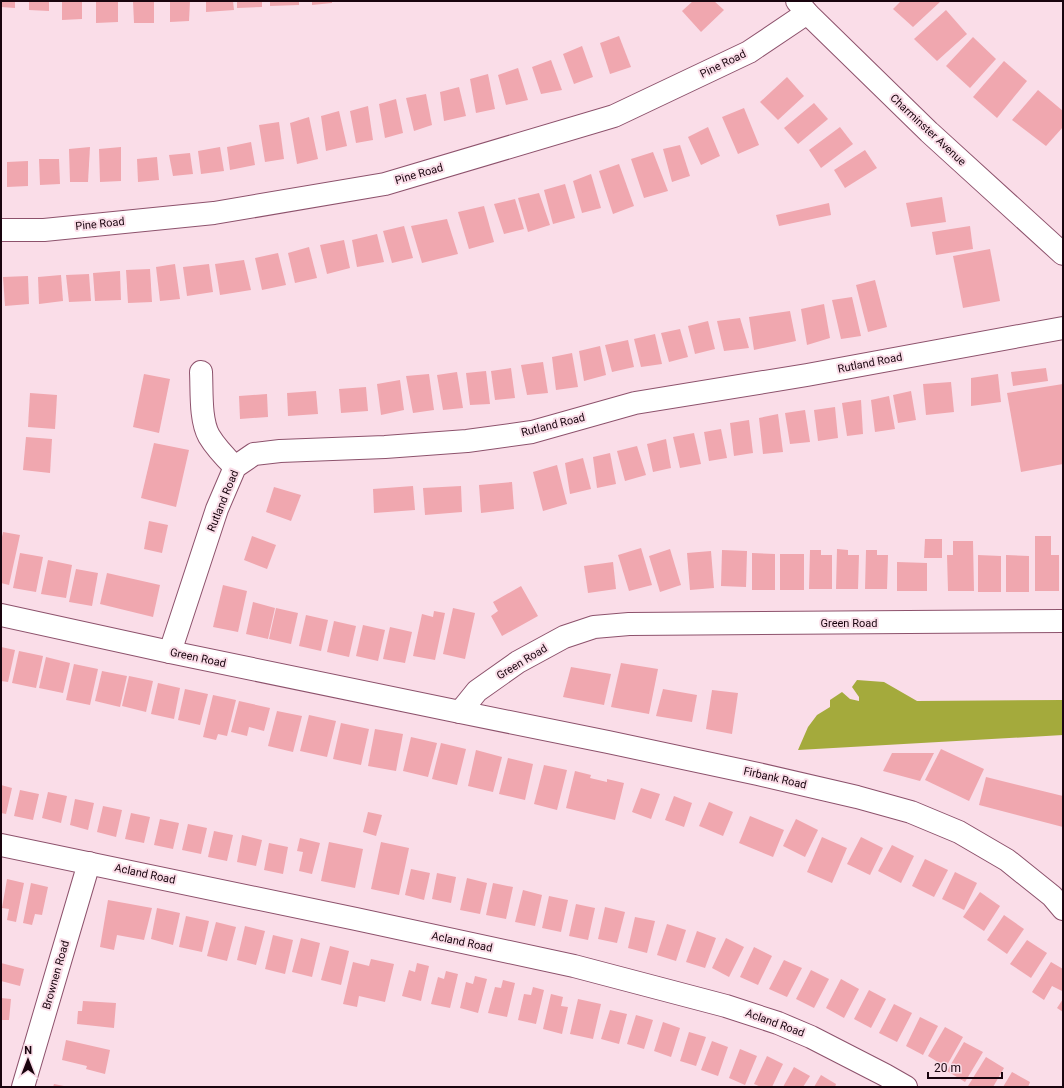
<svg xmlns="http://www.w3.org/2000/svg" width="1064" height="1088" viewBox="0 0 1064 1088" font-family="Roboto,sans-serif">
  <rect width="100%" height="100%" fill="#fadde8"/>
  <polygon fill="#a4aa3c" points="857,680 884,682 917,701 1063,700 1063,735 798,750 808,727 817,715 830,707 830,700 842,692 850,699 859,701 859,697 852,687"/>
  <g fill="#f0a7af">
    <polygon points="1,1 15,1 15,8 1,7"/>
    <polygon points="29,1 49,1 49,11 29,10"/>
    <polygon points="62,1 82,1 82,19 62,20"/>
    <polygon points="96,1 118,1 118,22 96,23"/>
    <polygon points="133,1 154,1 154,23 134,23"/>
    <polygon points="170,1 190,1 189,21 170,22"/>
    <polygon points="206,1 233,1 234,10 206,12"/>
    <polygon points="237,1 262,1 262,7 237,8"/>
    <polygon points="270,1 299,1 299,5 270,6"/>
    <polygon points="312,1 332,1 332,3 312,5"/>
    <polygon points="693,1 714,1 724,10 701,32 682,11"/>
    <polygon points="901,1 941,1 913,27 893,9"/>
    <polygon points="946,10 967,34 937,61 914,39"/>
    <polygon points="619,36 631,67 610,74 600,43"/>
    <polygon points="973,37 996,59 970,88 946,66"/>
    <polygon points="582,46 593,77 574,84 563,54"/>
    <polygon points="551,60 562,90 541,94 532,67"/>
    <polygon points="1004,61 1027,81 997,118 973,97"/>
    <polygon points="518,68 528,100 506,105 498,75"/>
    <polygon points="488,74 495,109 476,113 470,79"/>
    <polygon points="787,77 804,96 778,120 760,102"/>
    <polygon points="459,87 466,116 444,121 440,92"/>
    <polygon points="1038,90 1063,111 1063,127 1046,146 1012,120"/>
    <polygon points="426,94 432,125 414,131 406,98"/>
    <polygon points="396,99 403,133 385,138 379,104"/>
    <polygon points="814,103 828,119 798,144 784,128"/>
    <polygon points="368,106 373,140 356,143 350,111"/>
    <polygon points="744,108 759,145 738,154 722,117"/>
    <polygon points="339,111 347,146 326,151 321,116"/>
    <polygon points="309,117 318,159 297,164 290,123"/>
    <polygon points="279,122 284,159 265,162 259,125"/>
    <polygon points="708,127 720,156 701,165 688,137"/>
    <polygon points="840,127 853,144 821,168 809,150"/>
    <polygon points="251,142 255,165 230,170 227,147"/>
    <polygon points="680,145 690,176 672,182 663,149"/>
    <polygon points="90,147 88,182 70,182 69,149"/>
    <polygon points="121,147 121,181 100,182 99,149"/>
    <polygon points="220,147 224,171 201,174 198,151"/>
    <polygon points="865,150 877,168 845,188 834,170"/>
    <polygon points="653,152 668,191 644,198 631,159"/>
    <polygon points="190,153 193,174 173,176 169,155"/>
    <polygon points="157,157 159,180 138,182 137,159"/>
    <polygon points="39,159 59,159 60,184 40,185"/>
    <polygon points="28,161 28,186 7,187 7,162"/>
    <polygon points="619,164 634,206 613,214 599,171"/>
    <polygon points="591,174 601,208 582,213 573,181"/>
    <polygon points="565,184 575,218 553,224 544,190"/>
    <polygon points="539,193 550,225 528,232 518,198"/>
    <polygon points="942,197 946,222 911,227 906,203"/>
    <polygon points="515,199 524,229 504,234 494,204"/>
    <polygon points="829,203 831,215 779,226 776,215"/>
    <polygon points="484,206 494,242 469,249 458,212"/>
    <polygon points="447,219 458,254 422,263 411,226"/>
    <polygon points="404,226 413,258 392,263 383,231"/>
    <polygon points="970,226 973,249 936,255 932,232"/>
    <polygon points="377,234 384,262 357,267 352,240"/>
    <polygon points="344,240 350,268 327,274 320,245"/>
    <polygon points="309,247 317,278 295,283 288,253"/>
    <polygon points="990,249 1000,301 963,308 953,256"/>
    <polygon points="278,253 286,285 262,290 255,258"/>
    <polygon points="244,260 251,290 220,295 215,264"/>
    <polygon points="175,264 180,299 160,301 156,267"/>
    <polygon points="209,264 213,292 187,296 183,267"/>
    <polygon points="150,269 152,302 128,303 126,270"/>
    <polygon points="120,271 121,300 95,301 93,273"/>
    <polygon points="89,274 91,301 69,302 66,275"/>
    <polygon points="61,275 63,301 39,304 38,277"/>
    <polygon points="28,276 29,304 5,306 3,277"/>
    <polygon points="875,280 887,327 868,332 856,285"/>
    <polygon points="852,297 861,336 841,339 832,300"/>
    <polygon points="824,304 830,338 807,345 801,309"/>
    <polygon points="790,311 796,341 754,350 749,317"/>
    <polygon points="740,318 749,348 724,351 717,321"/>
    <polygon points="708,321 715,349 695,354 688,326"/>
    <polygon points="680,329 688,357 669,362 661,333"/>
    <polygon points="655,334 662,364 641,367 634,339"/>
    <polygon points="628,340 634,367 612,372 605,345"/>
    <polygon points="600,346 606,375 584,381 579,351"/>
    <polygon points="572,353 578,387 556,390 552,357"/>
    <polygon points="543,362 548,393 527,395 521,365"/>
    <polygon points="511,368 515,398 495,400 491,371"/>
    <polygon points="1046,368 1048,381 1013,386 1011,372"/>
    <polygon points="486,371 490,404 470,405 466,373"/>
    <polygon points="457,372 463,408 443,410 437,375"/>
    <polygon points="144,374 170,379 159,433 133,427"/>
    <polygon points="429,374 434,410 413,413 406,376"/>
    <polygon points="998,374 1001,402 971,406 971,378"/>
    <polygon points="400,380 404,410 381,415 377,384"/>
    <polygon points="951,382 954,412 926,415 923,384"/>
    <polygon points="1063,384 1063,464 1021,472 1007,393"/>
    <polygon points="366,387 368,411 341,413 339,389"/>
    <polygon points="316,391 318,414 288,416 287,393"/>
    <polygon points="911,391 916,420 898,423 893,395"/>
    <polygon points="30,393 57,395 55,429 28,427"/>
    <polygon points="267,394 268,417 240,419 239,396"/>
    <polygon points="889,396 895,429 875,432 871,400"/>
    <polygon points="861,400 863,434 847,436 842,403"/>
    <polygon points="835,407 838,438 818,441 814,410"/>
    <polygon points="805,410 810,442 790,444 785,413"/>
    <polygon points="778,414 783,452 763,454 759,418"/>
    <polygon points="749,420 753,453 734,456 730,423"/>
    <polygon points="721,429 727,458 709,461 704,432"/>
    <polygon points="694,433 701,464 680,468 673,437"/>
    <polygon points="26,437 52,439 50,473 23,470"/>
    <polygon points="666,439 671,468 653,472 647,444"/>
    <polygon points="154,443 189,450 176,507 141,498"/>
    <polygon points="637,446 646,475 625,481 617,451"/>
    <polygon points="610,453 616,484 597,488 593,457"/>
    <polygon points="583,458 591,489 570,494 565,463"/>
    <polygon points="557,465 567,504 543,511 533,472"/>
    <polygon points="512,482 514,509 481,513 479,485"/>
    <polygon points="413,486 415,510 374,513 373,489"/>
    <polygon points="461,486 462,512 425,515 423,488"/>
    <polygon points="274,487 301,495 291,521 266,512"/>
    <polygon points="149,521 168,525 162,553 144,549"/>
    <polygon points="3,532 20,535 9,585 1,583 1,542"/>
    <polygon points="252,536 276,545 267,569 244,560"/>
    <polygon points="1035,536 1051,536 1051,555 1059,555 1059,591 1035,591"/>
    <polygon points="925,539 942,539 942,558 924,558"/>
    <polygon points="953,541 973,541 974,591 948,591 947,555 953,555"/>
    <polygon points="641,548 652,585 629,591 618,555"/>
    <polygon points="670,549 681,585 660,592 649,556"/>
    <polygon points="837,549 848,550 848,555 859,555 858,589 836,589"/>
    <polygon points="722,550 747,551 746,587 721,586"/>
    <polygon points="810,550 821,550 821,555 832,555 832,589 809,589"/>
    <polygon points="866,550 877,550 877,555 888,555 887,589 865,589"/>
    <polygon points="711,551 714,588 690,590 687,553"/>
    <polygon points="20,553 43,557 36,592 13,588"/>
    <polygon points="752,553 775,554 775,590 752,590"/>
    <rect x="780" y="554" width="24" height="36"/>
    <polygon points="978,555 1001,556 1001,592 978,592"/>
    <polygon points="1006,555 1029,556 1029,592 1006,592"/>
    <polygon points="48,560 72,565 66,598 41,594"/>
    <polygon points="613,562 616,589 588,593 584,566"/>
    <polygon points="897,562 927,563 927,591 897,591"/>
    <polygon points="76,569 98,573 92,606 69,602"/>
    <polygon points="107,573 160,585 153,617 100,604"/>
    <polygon points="223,585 247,591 238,632 213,627"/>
    <polygon points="521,586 538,616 502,636 491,616 498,611 493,602"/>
    <polygon points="253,602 275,608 268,639 246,634"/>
    <polygon points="276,608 298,613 291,644 269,639"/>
    <polygon points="453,608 475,613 465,659 443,654"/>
    <polygon points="434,611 445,613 435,660 413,656 422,614 433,617"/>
    <polygon points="306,615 328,620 321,651 299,646"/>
    <polygon points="334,621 356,626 349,657 327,652"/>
    <polygon points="363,625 385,630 378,661 356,656"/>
    <polygon points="390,627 412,632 405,663 383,659"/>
    <polygon points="1,647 15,650 8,682 1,681"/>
    <polygon points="19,651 43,656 36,688 12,683"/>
    <polygon points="46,657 70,663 63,693 39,688"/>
    <polygon points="621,663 658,669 649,714 611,707"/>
    <polygon points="74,664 98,669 90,705 66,700"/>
    <polygon points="571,667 611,674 604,705 563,697"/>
    <polygon points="102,671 127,676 120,707 95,701"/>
    <polygon points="129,676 153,681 146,712 122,706"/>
    <polygon points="158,683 180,688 174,719 151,714"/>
    <polygon points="185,689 208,694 200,725 178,720"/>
    <polygon points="663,689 697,695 692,722 656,716"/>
    <polygon points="712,690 738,693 732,734 706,729"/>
    <polygon points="213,695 236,700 227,736 218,734 216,740 203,737"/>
    <polygon points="239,701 270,708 264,731 249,727 247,736 231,732"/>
    <polygon points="277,711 302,716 293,752 268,746"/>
    <polygon points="309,715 336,721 327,757 300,751"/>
    <polygon points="341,723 369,729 361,765 333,759"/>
    <polygon points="375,729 403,734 396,771 368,766"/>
    <polygon points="411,737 437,743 428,777 403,771"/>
    <polygon points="441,743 466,749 457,785 432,779"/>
    <polygon points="941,749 984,769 969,801 925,780"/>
    <polygon points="476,750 502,757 493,792 468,786"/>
    <polygon points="892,753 934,753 920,781 883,771"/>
    <polygon points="508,758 533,764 525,800 499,794"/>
    <polygon points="544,765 567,770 557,810 534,804"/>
    <polygon points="575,771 591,775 590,778 607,782 607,779 624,783 615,820 566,808"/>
    <polygon points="986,777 1063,796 1063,827 979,805"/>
    <polygon points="1,785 12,788 6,814 1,813"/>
    <polygon points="641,788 660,794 651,819 632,812"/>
    <polygon points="20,790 39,794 33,820 14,816"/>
    <polygon points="48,792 67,796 61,823 42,818"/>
    <polygon points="674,796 692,803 684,827 665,820"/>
    <polygon points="75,799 94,803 88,830 70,825"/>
    <polygon points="709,802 733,812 723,836 699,826"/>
    <polygon points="103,806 122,810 116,837 97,832"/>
    <polygon points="368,812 382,815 376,836 363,832"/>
    <polygon points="131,813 150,817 144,843 125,839"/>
    <polygon points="750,816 784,830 773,857 739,843"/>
    <polygon points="160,819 179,823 173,849 154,845"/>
    <polygon points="796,819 818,830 805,857 783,846"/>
    <polygon points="188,824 207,828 201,854 182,850"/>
    <polygon points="214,831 233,835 227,861 208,857"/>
    <polygon points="242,835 262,840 256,866 237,862"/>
    <polygon points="822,837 847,848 832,883 807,872"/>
    <polygon points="861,837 883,848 870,875 847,864"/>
    <polygon points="300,838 320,843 312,874 299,871 303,852 297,851"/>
    <polygon points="329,842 363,849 355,888 321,881"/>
    <polygon points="381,842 409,848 399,895 371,889"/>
    <polygon points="269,843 288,847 283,874 264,870"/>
    <polygon points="892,845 914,856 901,883 878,871"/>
    <polygon points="925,859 948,870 934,897 912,886"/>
    <polygon points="411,869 430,873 424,900 405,895"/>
    <polygon points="955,872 977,883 964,910 942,899"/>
    <polygon points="437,873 456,877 451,903 432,899"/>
    <polygon points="467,878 487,883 480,914 460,910"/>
    <polygon points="7,879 24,883 16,922 7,920 9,909 2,908"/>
    <polygon points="31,883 48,887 42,915 35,914 32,925 23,923"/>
    <polygon points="493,883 513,887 506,919 486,915"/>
    <polygon points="523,890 542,895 535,926 515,922"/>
    <polygon points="980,892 1000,906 984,931 963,917"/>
    <polygon points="549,896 568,900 561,932 542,928"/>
    <polygon points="108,900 152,908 144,940 117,935 114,950 100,947"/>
    <polygon points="576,904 595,908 588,940 569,936"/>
    <polygon points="605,907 625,912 617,943 598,939"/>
    <polygon points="157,908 180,913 173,945 151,939"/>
    <polygon points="1004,915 1024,929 1007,954 987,940"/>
    <polygon points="186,916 209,921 202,952 179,947"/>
    <polygon points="635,917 655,921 647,953 628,948"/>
    <polygon points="216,922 236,927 227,961 207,956"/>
    <polygon points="667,924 686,930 676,961 657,955"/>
    <polygon points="245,926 265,931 256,965 237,960"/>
    <polygon points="697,931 716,938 705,968 686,962"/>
    <polygon points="273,935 293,940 285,974 265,969"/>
    <polygon points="301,938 320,943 312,977 292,972"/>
    <polygon points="726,938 744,947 729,977 712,968"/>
    <polygon points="1027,940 1047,953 1031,978 1010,964"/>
    <polygon points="330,946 349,951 341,985 321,980"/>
    <polygon points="754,947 772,956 758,985 740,977"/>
    <polygon points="371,959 394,964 385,1002 359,996 357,1007 343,1004 353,962 369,966"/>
    <polygon points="784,960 802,968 787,997 769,989"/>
    <polygon points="1051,962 1063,969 1063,989 1062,991 1052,986 1044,1000 1032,992"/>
    <polygon points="1,963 24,969 20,986 1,981"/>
    <polygon points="417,963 429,966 421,1001 402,996 409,970 415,972"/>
    <polygon points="811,970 829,979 814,1008 796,999"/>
    <polygon points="446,971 458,974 450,1008 431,1004 438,977 444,979"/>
    <polygon points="475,976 487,979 478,1013 460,1008 466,982 473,984"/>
    <polygon points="841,979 859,989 844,1018 826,1008"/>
    <polygon points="503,980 515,983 507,1017 488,1013 495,987 501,988"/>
    <polygon points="533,987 544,990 536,1024 518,1020 524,994 531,995"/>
    <polygon points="869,990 886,999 871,1028 854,1019"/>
    <polygon points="551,994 563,997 561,1006 568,1007 562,1034 543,1029"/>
    <polygon points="1,998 11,999 9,1020 1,1020"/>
    <polygon points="578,999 601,1004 593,1039 570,1034"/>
    <polygon points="1063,999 1063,1012 1057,1008"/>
    <polygon points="83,1001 116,1003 114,1028 77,1024 78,1011 82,1011"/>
    <polygon points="894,1004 912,1013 897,1042 879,1033"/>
    <polygon points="610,1010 627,1014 619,1044 601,1039"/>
    <polygon points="636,1015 653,1020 644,1049 627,1044"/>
    <polygon points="920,1017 938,1026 923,1055 906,1046"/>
    <polygon points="663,1022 680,1028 671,1057 654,1051"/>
    <polygon points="945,1027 963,1037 946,1067 928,1056"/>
    <polygon points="689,1032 706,1037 696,1066 680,1061"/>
    <polygon points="66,1040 110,1050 105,1074 86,1069 87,1066 62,1060"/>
    <polygon points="712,1041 728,1047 718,1076 701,1070"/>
    <polygon points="964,1042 983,1052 965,1082 947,1071"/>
    <polygon points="740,1049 757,1056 745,1085 729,1078"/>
    <polygon points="767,1056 783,1064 772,1087 761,1087 754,1084"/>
    <polygon points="986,1057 1004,1068 993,1087 969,1087 968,1086"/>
    <polygon points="794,1067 810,1076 803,1087 783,1087"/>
    <polygon points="1012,1072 1030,1082 1028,1087 1003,1087"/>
    <polygon points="821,1075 836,1084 835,1087 814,1087"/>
    <polygon points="54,1084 64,1086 64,1087 53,1087"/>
  </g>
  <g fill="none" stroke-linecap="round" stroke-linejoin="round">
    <defs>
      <g id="minor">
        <polyline points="1,230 44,230 214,213 385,184 614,116 749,52 807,13"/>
        <path d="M 201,372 C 202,391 200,420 209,436 C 216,448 226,458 235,467"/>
        <polyline points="1,615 170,652 460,712 477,691 518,662 564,637 594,627 629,624 1063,621"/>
        <polyline points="170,652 217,509 235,467 254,454 280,451 385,447 467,441 532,432 635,403 807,375 1063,328"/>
        <polyline points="460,712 608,742 758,774 857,797 911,812 959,832 1007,860 1052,896 1063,909"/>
        <polyline points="1,845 356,919 574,966 726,1006 778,1023 811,1037 885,1075 906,1087"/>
        <polyline points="23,1087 89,863"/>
      </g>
      <polyline id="tertiary" points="797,1 807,13 929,132 1063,254"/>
    </defs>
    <use href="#minor" stroke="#8d526c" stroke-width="24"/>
    <use href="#tertiary" stroke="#8d526c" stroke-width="24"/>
    <use href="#minor" stroke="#fff" stroke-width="22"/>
    <use href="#tertiary" stroke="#fff" stroke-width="22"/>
  </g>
  <g text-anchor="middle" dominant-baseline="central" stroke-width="4" stroke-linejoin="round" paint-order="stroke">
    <g font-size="11" fill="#19040e" stroke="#fadde8">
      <text transform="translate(723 64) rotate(-26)">Pine Road</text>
      <text transform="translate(928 130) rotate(43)">Charminster Avenue</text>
      <text transform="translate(419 174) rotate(-16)">Pine Road</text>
      <text transform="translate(100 224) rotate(-6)">Pine Road</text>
      <text transform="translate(870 363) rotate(-11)">Rutland Road</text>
      <text transform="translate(553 425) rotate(-14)">Rutland Road</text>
      <text transform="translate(223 501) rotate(-68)">Rutland Road</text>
      <text x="849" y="623">Green Road</text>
      <text transform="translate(198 658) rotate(12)">Green Road</text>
      <text transform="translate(522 662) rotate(-31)">Green Road</text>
      <text transform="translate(775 778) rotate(13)">Firbank Road</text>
      <text transform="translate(145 874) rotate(12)">Acland Road</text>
      <text transform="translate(462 942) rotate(12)">Acland Road</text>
      <text transform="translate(56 975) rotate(-74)">Brownen Road</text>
      <text transform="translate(775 1023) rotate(20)">Acland Road</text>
    </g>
  </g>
  <rect width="1064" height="1088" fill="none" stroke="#19040e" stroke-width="4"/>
  <g transform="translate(28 1060)" stroke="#fadde8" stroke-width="3" paint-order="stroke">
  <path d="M0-3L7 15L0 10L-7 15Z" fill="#19040e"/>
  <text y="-6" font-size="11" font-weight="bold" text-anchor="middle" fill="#19040e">N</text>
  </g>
  <path d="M928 1072v6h74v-6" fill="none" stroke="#19040e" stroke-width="2"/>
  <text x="934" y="1072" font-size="12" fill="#19040e" stroke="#fadde8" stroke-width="3" paint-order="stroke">20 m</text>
</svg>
